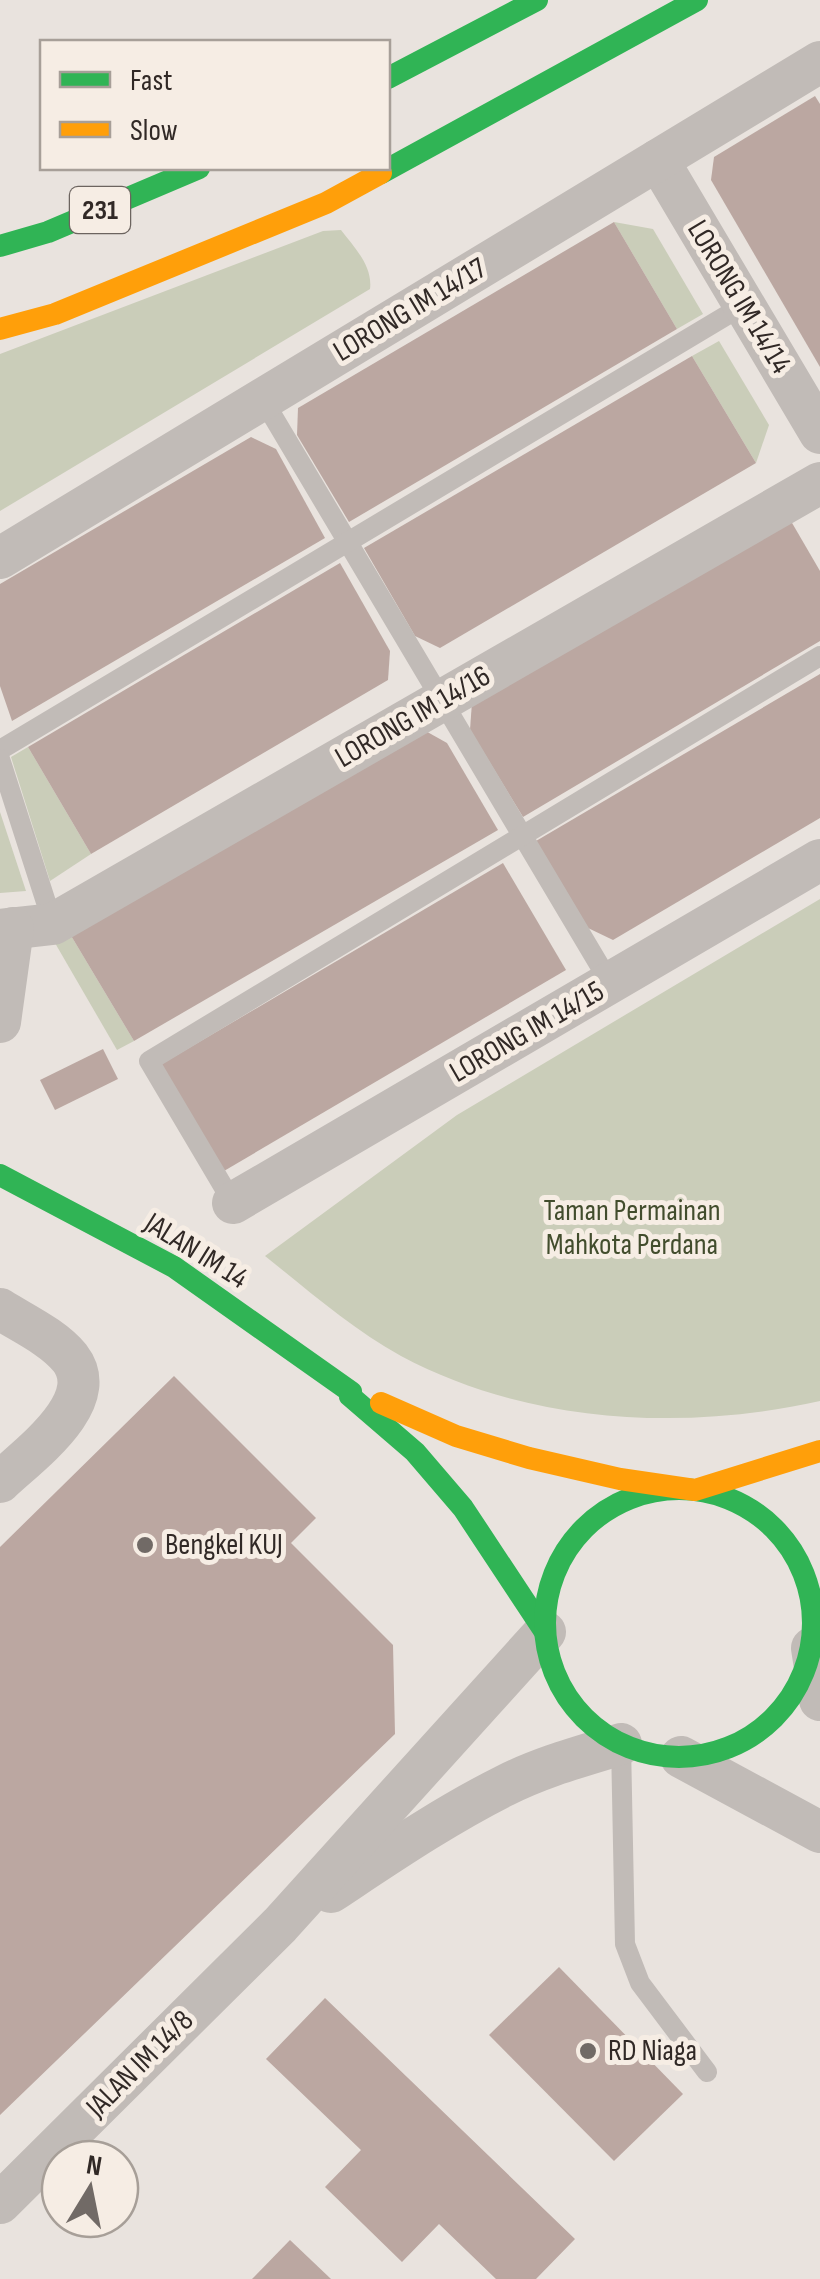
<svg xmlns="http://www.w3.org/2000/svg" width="820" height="2279" viewBox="0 0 820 2279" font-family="'Sofia Sans Condensed',sans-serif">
  <rect width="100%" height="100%" fill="#e9e3de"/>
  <g fill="#cacdb9">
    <polygon points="614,222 653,229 703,314 677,329"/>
    <path d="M 341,230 C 354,247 373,266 370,289 L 0,511 L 0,354 L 323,231 Z"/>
    <polygon points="719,341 769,425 756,463 692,356"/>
    <polygon points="28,747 91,854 50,881 11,757"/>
    <polygon points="0,812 26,891 0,893"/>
    <path d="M 820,899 L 820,1401 C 683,1432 526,1423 401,1356 C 352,1329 309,1291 265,1256 L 457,1115 Z"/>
    <polygon points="70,934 134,1041 117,1050 55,943"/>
  </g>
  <g fill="#bba7a1">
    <polygon points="815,96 820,104 820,367 711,180 714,157"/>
    <polygon points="614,222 677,329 349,522 297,435 298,408"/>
    <polygon points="692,356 756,463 440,648 415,636 364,548"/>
    <polygon points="251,437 276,449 325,538 12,721 0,686 0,584"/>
    <polygon points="788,516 820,571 820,641 523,817 470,730 472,702"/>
    <polygon points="340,563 390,651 388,680 91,854 28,747"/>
    <polygon points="820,674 820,818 613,940 588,928 536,841"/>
    <polygon points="422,729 447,743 498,830 134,1041 70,934"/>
    <polygon points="503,863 566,970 224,1171 160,1065"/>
    <polygon points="103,1049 118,1079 55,1110 40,1080"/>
    <polygon points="174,1376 316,1518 291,1543 393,1645 395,1734 0,2115 0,1547"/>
    <polygon points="559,1967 683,2094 614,2161 489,2035"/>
    <polygon points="325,1998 575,2239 536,2279 496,2279 439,2224 402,2262 325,2187 361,2150 266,2059"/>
    <polygon points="290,2240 331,2279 252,2279"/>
  </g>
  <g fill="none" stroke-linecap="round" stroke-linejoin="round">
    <g stroke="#c1bbb7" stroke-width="20">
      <polyline points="262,398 610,983"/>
      <polyline points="0,750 744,305"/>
      <polyline points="0,759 53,924"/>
      <polyline points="233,1203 149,1061 820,656"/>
      <polyline points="621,1744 625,1944 640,1983 707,2072"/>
    </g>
    <g stroke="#c1bbb7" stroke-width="42">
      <polyline points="658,160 820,433"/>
      <polyline points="0,558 820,62"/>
      <polyline points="0,930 53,924 820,483"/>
      <polyline points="0,1022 13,928"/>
      <polyline points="233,1203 820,860"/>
      <path d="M 0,1309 C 22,1323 53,1337 70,1358 C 104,1402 27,1456 0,1482"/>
      <polyline points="812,1648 820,1700"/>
      <polyline points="681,1757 820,1832"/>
      <path d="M 331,1892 C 387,1855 444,1816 504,1786 C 541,1767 582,1756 621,1744"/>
      <polyline points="0,2203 280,1925 545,1632"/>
    </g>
    <g stroke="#30b455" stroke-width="22">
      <polyline points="388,78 537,0"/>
      <polyline points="381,173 697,0"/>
      <polyline points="0,246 48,232 199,168"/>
      <polyline points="0,1175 174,1267 351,1392 350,1396 415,1452 463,1508 545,1632"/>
      <circle cx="679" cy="1623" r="134"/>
    </g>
    <g stroke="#ff9f0a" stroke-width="22">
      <polyline points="0,329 55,314 326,203 381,173"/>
      <polyline points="381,1403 456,1436 529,1458 620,1479 695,1490 820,1451"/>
    </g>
  </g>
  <g fill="#716a66" stroke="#f6ede4" stroke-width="4">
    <circle cx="145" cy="1545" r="10"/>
    <circle cx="588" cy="2051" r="10"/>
  </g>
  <g text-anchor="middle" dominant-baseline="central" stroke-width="10" stroke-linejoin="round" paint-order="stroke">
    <rect fill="#f6ede4" stroke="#6c645f" stroke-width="2.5" x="70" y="187" width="60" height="46" rx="8"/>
    <g font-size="28" font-weight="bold" fill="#312926">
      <text x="100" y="210">231</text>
    </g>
    <g font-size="30" fill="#312926" stroke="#f6ede4">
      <text transform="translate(739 297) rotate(59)">LORONG IM 14/14</text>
      <text transform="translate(410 310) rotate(-31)">LORONG IM 14/17</text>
      <text transform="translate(413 717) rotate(-30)">LORONG IM 14/16</text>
      <text transform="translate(527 1032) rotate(-30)">LORONG IM 14/15</text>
      <text transform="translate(196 1251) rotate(32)">JALAN IM 14</text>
      <text transform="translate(140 2064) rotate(-45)">JALAN IM 14/8</text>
    </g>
    <g font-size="30" fill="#424d2d" stroke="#f6ede4">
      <text x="632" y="1211">Taman Permainan<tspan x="632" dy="34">Mahkota Perdana</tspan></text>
    </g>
    <g font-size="30" fill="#312926" stroke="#f6ede4" text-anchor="start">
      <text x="165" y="1545">Bengkel KUJ</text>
      <text x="608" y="2051">RD Niaga</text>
    </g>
  </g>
  <rect x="40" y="40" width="350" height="130" fill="#f6ede4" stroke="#a79f98" stroke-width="2.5"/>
  <rect x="60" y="72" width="50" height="15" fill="#30b455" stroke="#a79f98" stroke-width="2.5"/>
  <text x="130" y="90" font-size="30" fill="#312926">Fast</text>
  <rect x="60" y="122" width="50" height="15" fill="#ff9f0a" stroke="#a79f98" stroke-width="2.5"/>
  <text x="130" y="140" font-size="30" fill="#312926">Slow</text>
  <g transform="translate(90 2189) rotate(10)"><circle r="48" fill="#f6ede4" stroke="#a79f98" stroke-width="2.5"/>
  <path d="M0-8L18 38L0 25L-18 38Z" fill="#716a66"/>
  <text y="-15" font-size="28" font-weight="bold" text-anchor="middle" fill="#312926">N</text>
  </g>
</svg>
